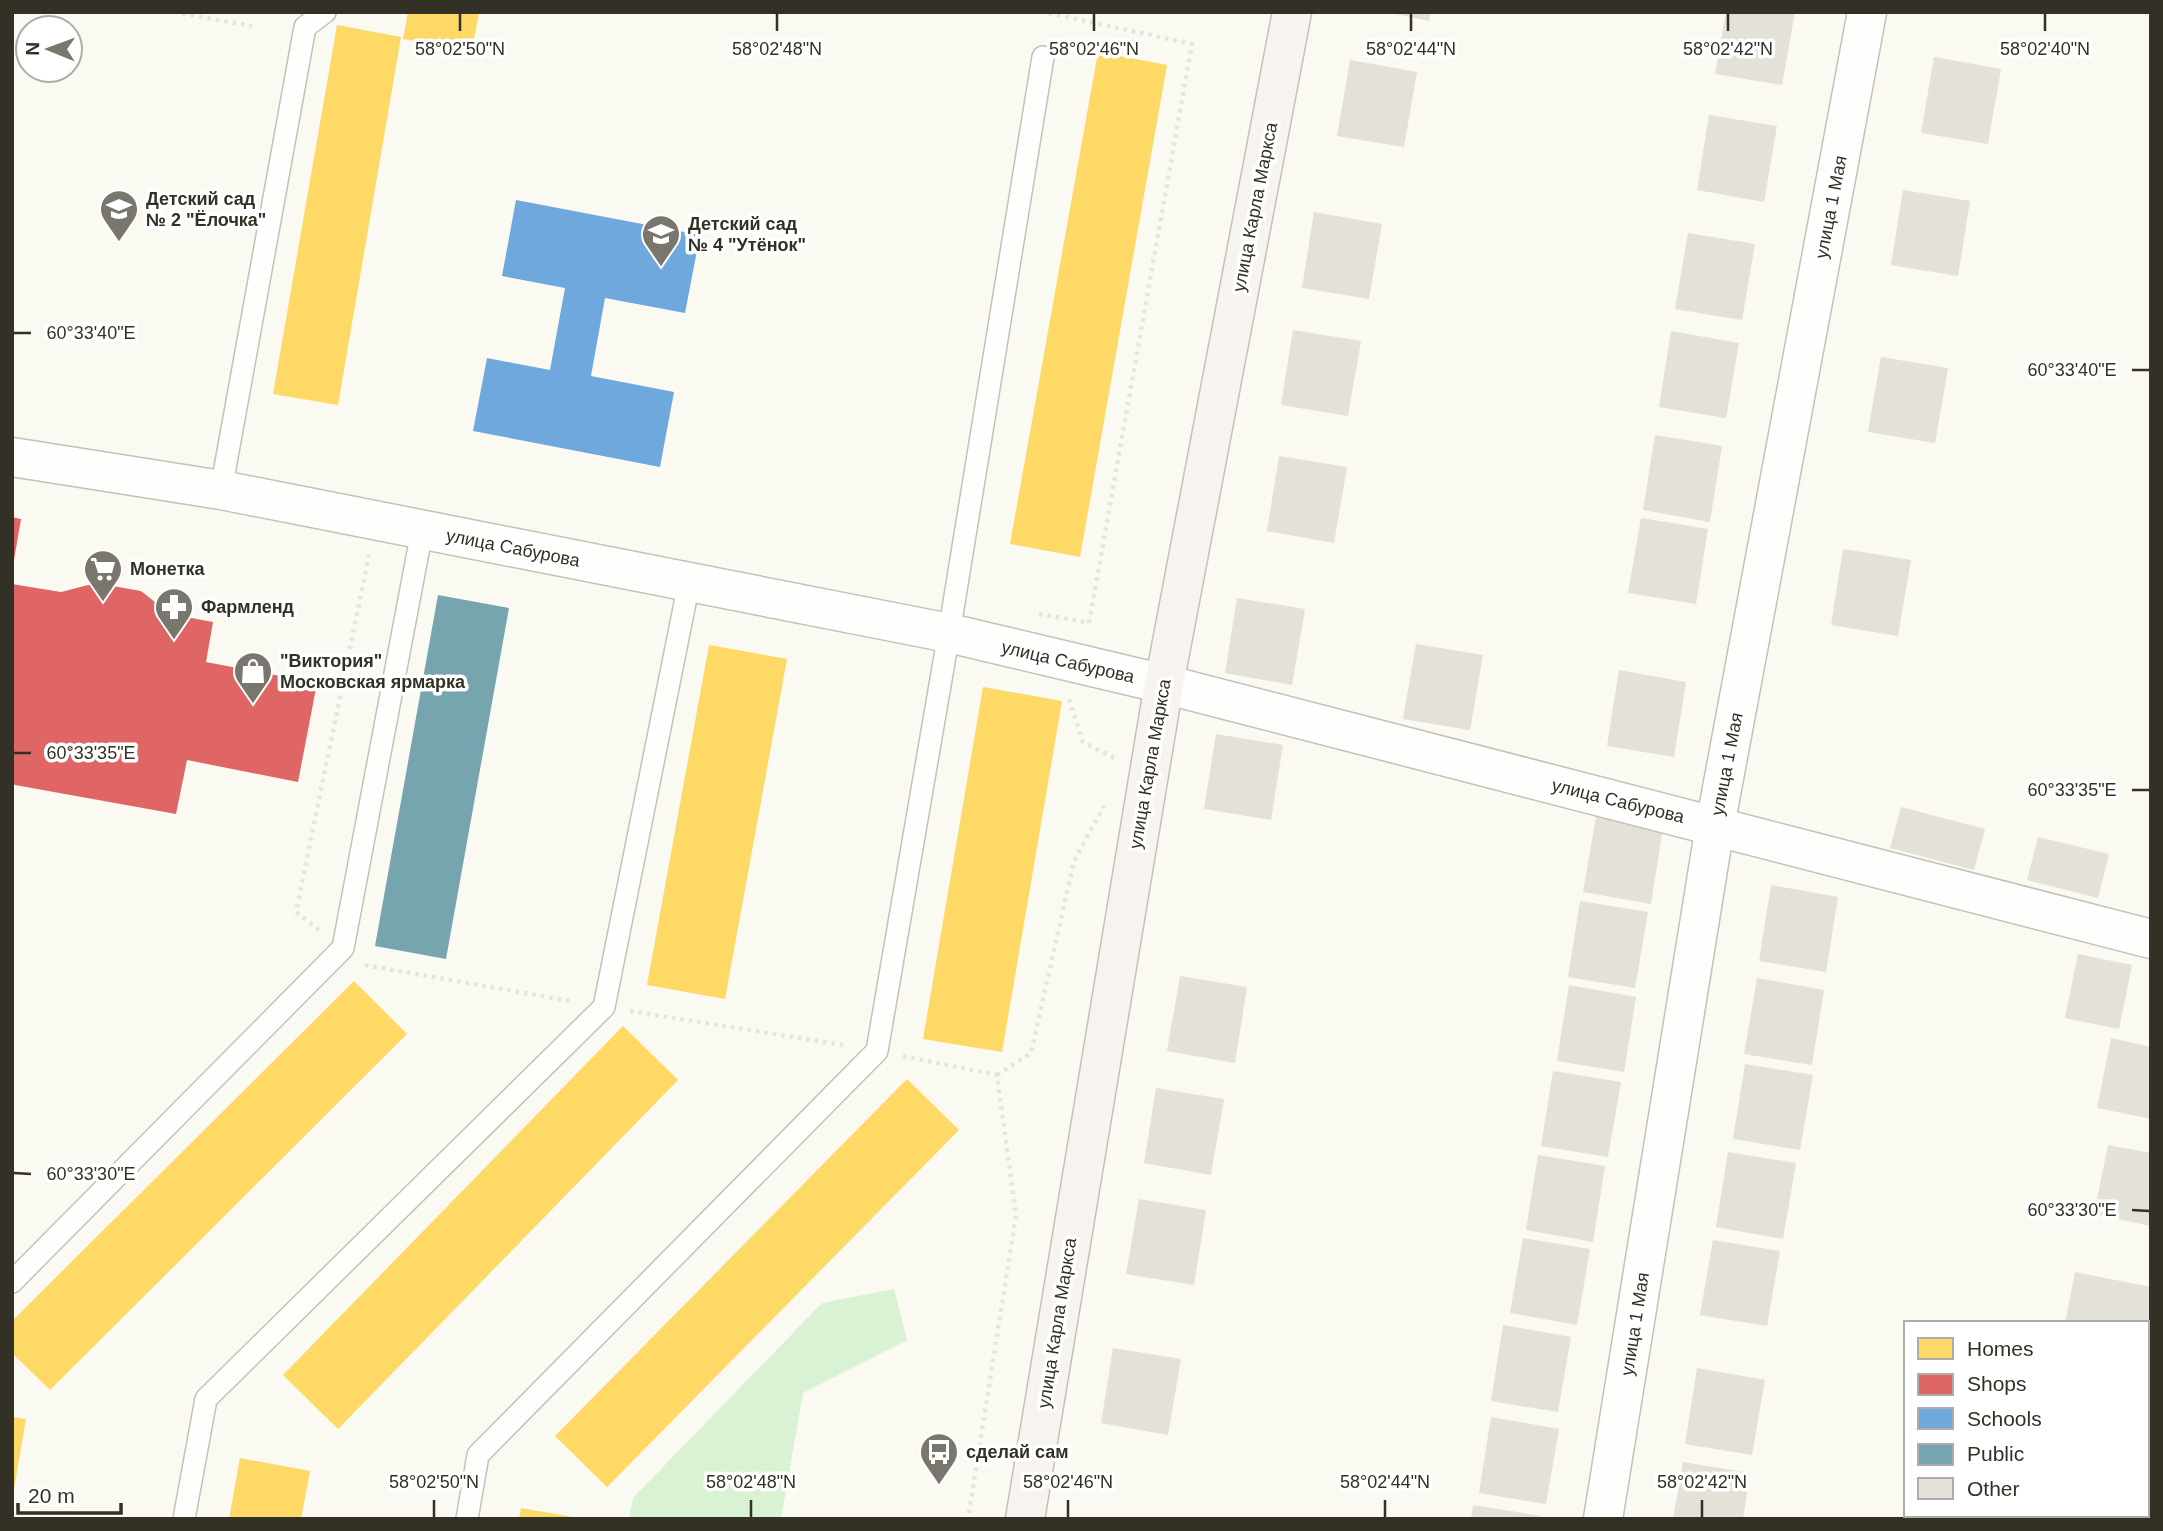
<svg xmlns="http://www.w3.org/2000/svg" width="2163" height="1531" viewBox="0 0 2163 1531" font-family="Helvetica,sans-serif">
  <rect width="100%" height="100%" fill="#faf9f2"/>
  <polygon fill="#d8f2d3" points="894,1289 907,1340 803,1393 781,1519 629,1519 633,1498 822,1303"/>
  <g fill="#ffd966">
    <polygon points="408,12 479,12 472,51 403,39"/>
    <polygon points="337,25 401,37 338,405 273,394"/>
    <polygon points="1098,52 1167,65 1080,557 1010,544"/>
    <polygon points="709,645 787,659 725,999 647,985"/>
    <polygon points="983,687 1062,701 1002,1052 923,1039"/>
    <polygon points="354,981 407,1034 50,1390 12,1353 12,1321"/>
    <polygon points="623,1026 678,1080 338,1429 283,1375"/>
    <polygon points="907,1079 959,1130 607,1487 555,1436"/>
    <polygon points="12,1417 26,1419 14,1489 12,1489"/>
    <polygon points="240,1458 310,1471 301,1519 229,1519"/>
    <polygon points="521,1508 573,1517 573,1519 519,1519"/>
  </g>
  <g fill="#e06666">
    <polygon points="12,517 21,519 14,560 12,560"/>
    <polygon points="96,583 141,591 170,614 213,622 206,662 317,683 298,782 187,760 176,814 15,785 12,782 12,584 61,592"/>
  </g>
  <polygon fill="#6fa8dc" points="516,200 700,235 685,313 605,298 591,376 674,392 660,467 473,431 487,358 550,370 565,288 502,276"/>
  <polygon fill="#76a5af" points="438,595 509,608 446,959 375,946"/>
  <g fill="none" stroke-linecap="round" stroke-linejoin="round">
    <polyline stroke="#9eceee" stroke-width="10" points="1990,1519 1994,1515"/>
  </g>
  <g fill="#e3e1d8">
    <polygon points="1386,12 1431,12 1429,21"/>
    <polygon points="1726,12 1795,12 1782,85 1715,74"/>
    <polygon points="1934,57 2001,69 1988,144 1921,133"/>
    <polygon points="1350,60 1417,72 1404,147 1337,136"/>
    <polygon points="1709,115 1777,126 1764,202 1697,190"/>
    <polygon points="1903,190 1970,201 1958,276 1891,265"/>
    <polygon points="1314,212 1382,224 1369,299 1302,288"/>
    <polygon points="1688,233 1755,244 1742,320 1675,309"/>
    <polygon points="1293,330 1361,341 1348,416 1281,405"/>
    <polygon points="1671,331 1739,343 1726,418 1659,407"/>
    <polygon points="1881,357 1948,368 1935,443 1868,432"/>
    <polygon points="1655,435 1722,446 1710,522 1643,510"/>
    <polygon points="1279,456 1347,467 1334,543 1267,531"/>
    <polygon points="1641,518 1708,529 1696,604 1628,593"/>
    <polygon points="1843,549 1911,560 1898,636 1831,625"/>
    <polygon points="1237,598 1305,609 1292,685 1225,673"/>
    <polygon points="1416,644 1483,655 1470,730 1403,719"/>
    <polygon points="1619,670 1686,682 1674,757 1607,746"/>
    <polygon points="1216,734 1283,745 1271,820 1204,809"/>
    <polygon points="1901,807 1985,829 1974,870 1890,848"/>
    <polygon points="1596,817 1663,828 1651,904 1583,892"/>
    <polygon points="2038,837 2109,854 2098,898 2027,880"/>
    <polygon points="1771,885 1838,897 1826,972 1759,961"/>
    <polygon points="1580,901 1648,912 1635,988 1568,977"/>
    <polygon points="2078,954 2132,965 2119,1029 2065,1018"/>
    <polygon points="1180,976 1247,987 1235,1063 1167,1051"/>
    <polygon points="1757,978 1824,990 1812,1065 1744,1054"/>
    <polygon points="1569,985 1636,997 1624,1072 1557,1061"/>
    <polygon points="2111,1038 2151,1047 2151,1119 2097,1108"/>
    <polygon points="1745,1064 1813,1075 1800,1150 1733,1139"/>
    <polygon points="1553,1071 1621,1082 1608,1157 1541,1146"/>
    <polygon points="1156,1088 1224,1099 1211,1175 1144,1163"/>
    <polygon points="2108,1145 2151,1153 2151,1226 2094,1214"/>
    <polygon points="1728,1152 1796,1163 1783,1239 1716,1227"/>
    <polygon points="1538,1155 1605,1166 1593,1242 1526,1230"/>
    <polygon points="1139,1199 1206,1210 1194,1285 1126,1274"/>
    <polygon points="1523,1238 1590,1249 1577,1325 1510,1313"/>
    <polygon points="1713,1240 1780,1251 1767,1326 1700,1315"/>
    <polygon points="2075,1272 2151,1287 2148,1333 2147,1323 2065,1323"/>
    <polygon points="1503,1325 1571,1337 1558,1412 1491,1401"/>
    <polygon points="1113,1348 1181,1359 1168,1435 1101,1423"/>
    <polygon points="1697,1368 1765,1380 1752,1455 1685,1444"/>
    <polygon points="1491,1417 1559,1429 1546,1504 1479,1493"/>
    <polygon points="1683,1462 1750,1473 1743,1519 1673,1519"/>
    <polygon points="1473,1505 1541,1516 1540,1519 1471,1519"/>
  </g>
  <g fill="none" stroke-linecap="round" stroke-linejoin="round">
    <defs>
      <g id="lane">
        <polyline points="221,490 305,27 325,12"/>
        <polyline points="12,1282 343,948 422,531"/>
        <polyline points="184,1519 206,1399 604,1007 689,583"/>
        <polyline points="467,1519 478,1455 877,1051 949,633 1043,57"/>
      </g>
      <g id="street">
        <polyline points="12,457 221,490 949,633 1164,684 2151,939"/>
        <polyline points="1603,1519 1715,826 1867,12"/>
      </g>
      <polyline id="secondary" points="1025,1519 1164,684 1292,12"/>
    </defs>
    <use href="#lane" stroke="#c4c1b9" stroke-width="24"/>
    <use href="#street" stroke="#c4c1b9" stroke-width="41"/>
    <use href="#secondary" stroke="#c4c1b9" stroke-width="41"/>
    <g stroke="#e4e4e1" stroke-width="4.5" stroke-dasharray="3.5 5" stroke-linecap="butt">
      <polyline points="174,12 252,26"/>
      <polyline points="1039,614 1089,623 1192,44 1044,12"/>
      <polyline points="1069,699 1083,742 1116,759"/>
      <polyline points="319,930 296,912 369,555"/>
      <polyline points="365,965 570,1001"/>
      <polyline points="630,1011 843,1045"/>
      <polyline points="903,1056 997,1075 1016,1215 968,1519"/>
      <polyline points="997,1075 1031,1053 1074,861 1104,806"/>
    </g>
    <use href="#lane" stroke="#fefefd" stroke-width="21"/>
    <use href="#street" stroke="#fefefd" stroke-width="38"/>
    <use href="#secondary" stroke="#f7f3f1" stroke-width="38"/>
  </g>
  <path fill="none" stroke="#333025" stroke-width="2.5" d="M 460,31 L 460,14M 777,31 L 777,14M 1094,31 L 1094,14M 1411,31 L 1411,14M 1728,31 L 1728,14M 2045,31 L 2045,14M 14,333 L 31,333M 2132,370 L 2149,370M 14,753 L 31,753M 2132,790 L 2149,790M 14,1173 L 31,1174M 2132,1210 L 2149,1211M 434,1517 L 434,1500M 751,1517 L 751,1500M 1068,1517 L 1068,1500M 1385,1517 L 1385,1500M 1702,1517 L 1702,1500"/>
  <defs>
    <symbol id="school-pin" viewBox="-11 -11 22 30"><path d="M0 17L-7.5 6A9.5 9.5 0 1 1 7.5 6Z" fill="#79766d" stroke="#fff"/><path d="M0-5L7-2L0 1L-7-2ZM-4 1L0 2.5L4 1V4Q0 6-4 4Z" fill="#fff"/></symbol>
    <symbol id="supermarket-pin" viewBox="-11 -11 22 30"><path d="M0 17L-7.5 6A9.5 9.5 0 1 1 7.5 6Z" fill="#79766d" stroke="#fff"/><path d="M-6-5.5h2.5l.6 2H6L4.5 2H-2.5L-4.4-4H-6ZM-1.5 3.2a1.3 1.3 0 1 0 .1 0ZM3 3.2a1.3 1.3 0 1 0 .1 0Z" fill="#fff"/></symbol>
    <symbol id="pharmacy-pin" viewBox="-11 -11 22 30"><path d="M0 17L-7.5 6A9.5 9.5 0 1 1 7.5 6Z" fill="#79766d" stroke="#fff"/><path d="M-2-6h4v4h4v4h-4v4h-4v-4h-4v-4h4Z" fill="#fff"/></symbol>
    <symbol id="shop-pin" viewBox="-11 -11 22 30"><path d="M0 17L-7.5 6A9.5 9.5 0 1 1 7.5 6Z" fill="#79766d" stroke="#fff"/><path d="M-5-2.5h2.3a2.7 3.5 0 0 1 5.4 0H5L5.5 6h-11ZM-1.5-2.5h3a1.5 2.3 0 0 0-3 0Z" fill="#fff"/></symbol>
    <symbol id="bus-pin" viewBox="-11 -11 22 30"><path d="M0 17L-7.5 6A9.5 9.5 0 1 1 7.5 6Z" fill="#79766d" stroke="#fff"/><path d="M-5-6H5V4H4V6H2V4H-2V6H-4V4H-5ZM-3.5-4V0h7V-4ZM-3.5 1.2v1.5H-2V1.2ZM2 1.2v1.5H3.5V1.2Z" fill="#fff"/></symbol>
  </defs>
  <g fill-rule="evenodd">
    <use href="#school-pin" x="97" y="187" width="44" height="60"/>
    <use href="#school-pin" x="639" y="212" width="44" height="60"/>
    <use href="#supermarket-pin" x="81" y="547" width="44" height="60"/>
    <use href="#pharmacy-pin" x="152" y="585" width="44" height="60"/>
    <use href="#shop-pin" x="231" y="649" width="44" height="60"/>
    <use href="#bus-pin" x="917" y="1430" width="44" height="60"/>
  </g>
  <g text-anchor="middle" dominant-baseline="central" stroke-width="7" stroke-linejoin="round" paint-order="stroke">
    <g font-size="18" font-weight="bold" fill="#333025" stroke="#fff" text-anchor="start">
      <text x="146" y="199">Детский сад<tspan x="146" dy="21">№ 2 "Ёлочка"</tspan></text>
      <text x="688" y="224">Детский сад<tspan x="688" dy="21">№ 4 "Утёнок"</tspan></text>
      <text x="130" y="569">Монетка</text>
      <text x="201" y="607">Фармленд</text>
      <text x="280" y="661">"Виктория"<tspan x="280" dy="21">Московская ярмарка</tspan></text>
      <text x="966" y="1452">сделай сам</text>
    </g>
    <g font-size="18" fill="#333025" stroke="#fff">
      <text transform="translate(1255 207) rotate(-79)">улица Карла Маркса</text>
      <text transform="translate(1831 207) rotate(-79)">улица 1 Мая</text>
      <text transform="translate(513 548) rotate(11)">улица Сабурова</text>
      <text transform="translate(1068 662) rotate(13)">улица Сабурова</text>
      <text transform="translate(1150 764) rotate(-80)">улица Карла Маркса</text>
      <text transform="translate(1727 764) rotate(-79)">улица 1 Мая</text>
      <text transform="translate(1618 801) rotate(14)">улица Сабурова</text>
      <text transform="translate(1057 1323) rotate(-81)">улица Карла Маркса</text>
      <text transform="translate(1635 1324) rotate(-81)">улица 1 Мая</text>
    </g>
  </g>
  <g font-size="18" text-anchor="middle" fill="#333025" stroke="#fff" stroke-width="7" stroke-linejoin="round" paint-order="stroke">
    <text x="460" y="55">58°02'50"N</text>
    <text x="777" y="55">58°02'48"N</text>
    <text x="1094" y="55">58°02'46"N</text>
    <text x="1411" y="55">58°02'44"N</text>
    <text x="1728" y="55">58°02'42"N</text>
    <text x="2045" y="55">58°02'40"N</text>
    <text x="91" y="339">60°33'40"E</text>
    <text x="2072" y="376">60°33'40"E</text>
    <text x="91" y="759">60°33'35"E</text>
    <text x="2072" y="796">60°33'35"E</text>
    <text x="91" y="1180">60°33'30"E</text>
    <text x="2072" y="1216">60°33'30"E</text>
    <text x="434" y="1488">58°02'50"N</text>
    <text x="751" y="1488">58°02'48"N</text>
    <text x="1068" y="1488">58°02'46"N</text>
    <text x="1385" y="1488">58°02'44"N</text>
    <text x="1702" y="1488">58°02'42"N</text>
  </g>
  <rect width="2163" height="1531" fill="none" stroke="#333025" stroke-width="28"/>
  <rect x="1904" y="1321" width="245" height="196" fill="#ffffff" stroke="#adaca8" stroke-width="2"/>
  <rect x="1918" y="1338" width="35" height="21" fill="#ffd966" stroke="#adaca8" stroke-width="2"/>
  <text x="1967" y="1356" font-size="21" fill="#333025">Homes</text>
  <rect x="1918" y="1374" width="35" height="21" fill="#e06666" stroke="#adaca8" stroke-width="2"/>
  <text x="1967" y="1391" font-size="21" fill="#333025">Shops</text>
  <rect x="1918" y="1408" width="35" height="21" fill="#6fa8dc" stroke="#adaca8" stroke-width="2"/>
  <text x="1967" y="1426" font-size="21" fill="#333025">Schools</text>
  <rect x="1918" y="1444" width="35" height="21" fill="#76a5af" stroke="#adaca8" stroke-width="2"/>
  <text x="1967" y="1461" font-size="21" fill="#333025">Public</text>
  <rect x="1918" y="1478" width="35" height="21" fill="#e3e1d8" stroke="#adaca8" stroke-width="2"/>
  <text x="1967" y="1496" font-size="21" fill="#333025">Other</text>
  <g transform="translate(49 49) rotate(271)"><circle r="33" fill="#ffffff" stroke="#adaca8" stroke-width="2"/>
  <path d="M0-5L12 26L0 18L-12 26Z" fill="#79766d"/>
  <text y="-10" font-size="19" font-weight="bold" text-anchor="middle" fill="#333025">N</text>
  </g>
  <path d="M18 1503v10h103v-10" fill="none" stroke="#333025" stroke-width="3.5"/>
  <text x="28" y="1503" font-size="21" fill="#333025" stroke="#ffffff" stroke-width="5" paint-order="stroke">20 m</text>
</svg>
